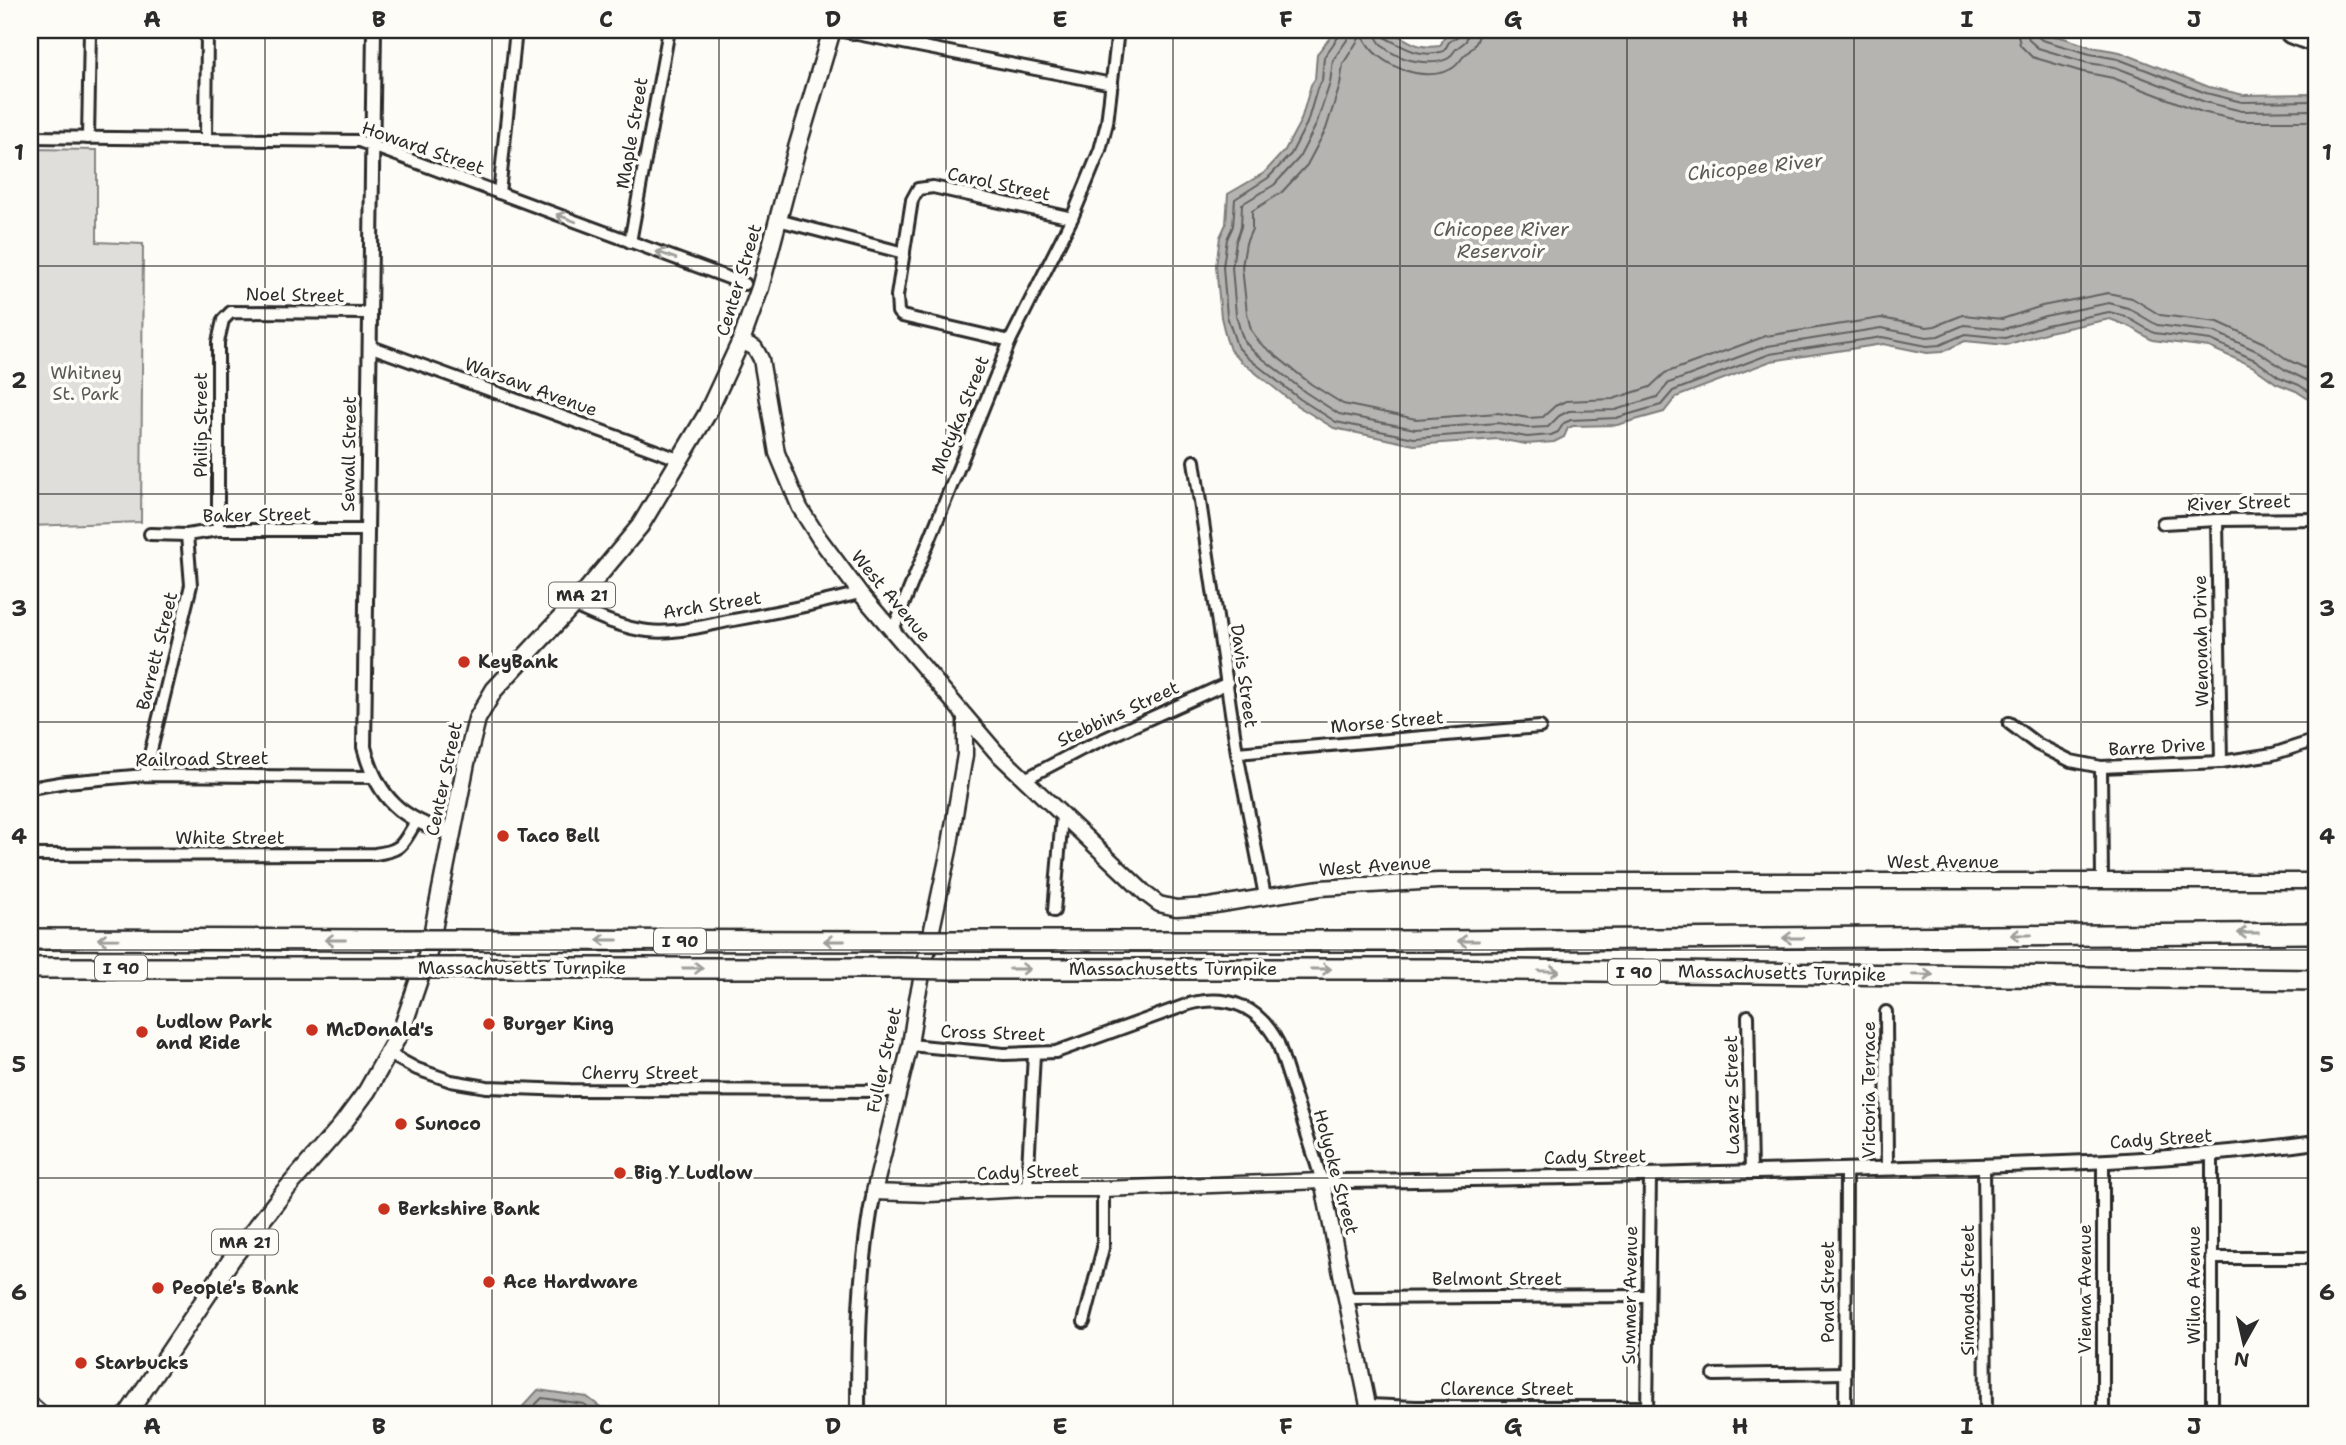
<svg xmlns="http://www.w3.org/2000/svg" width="2346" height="1445" viewBox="0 0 2346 1445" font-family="'Shantell Sans',sans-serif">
  <rect width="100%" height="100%" fill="#fdfcf7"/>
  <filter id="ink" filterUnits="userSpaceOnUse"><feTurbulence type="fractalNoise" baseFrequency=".0143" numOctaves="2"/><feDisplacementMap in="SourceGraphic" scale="14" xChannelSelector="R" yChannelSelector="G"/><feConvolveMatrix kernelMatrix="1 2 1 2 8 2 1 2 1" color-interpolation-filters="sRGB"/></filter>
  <g filter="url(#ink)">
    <polygon fill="#dfdeda" stroke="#858482" stroke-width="2" points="30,149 97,150 97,242 143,244 141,522 30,526"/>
    <g fill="#b5b4b1" stroke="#7e7d7b" stroke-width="2">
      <path d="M 1336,30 C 1352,30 1371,27 1387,31 C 1410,38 1412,50 1440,46 L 1445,36 L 1457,30 L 1547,30 L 1548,33 L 1557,30 L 2026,30 L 2064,38 L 2091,47 L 2120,52 L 2209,87 L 2244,95 L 2316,94 L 2316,404 L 2296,391 L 2276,383 L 2252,366 L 2209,347 L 2152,340 L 2131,327 L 2110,319 L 2048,332 L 2006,345 L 1965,341 L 1942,352 L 1927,353 L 1883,344 L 1771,361 L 1676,397 L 1664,412 L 1617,425 L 1573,426 L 1568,428 L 1564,437 L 1554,442 L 1526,444 L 1498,439 L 1414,445 L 1334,428 L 1296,405 L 1242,362 L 1230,350 L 1226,338 L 1221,317 L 1216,266 L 1220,237 L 1226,224 L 1228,194 L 1264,173 L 1285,150 L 1301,120 L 1311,85 L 1315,79 L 1317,54 Z"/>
      <polygon points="538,1390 587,1397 611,1415 515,1415"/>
    </g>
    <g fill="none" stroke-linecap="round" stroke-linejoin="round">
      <g stroke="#626261" stroke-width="2">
        <polyline points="1340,30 1339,36 1324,57 1322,81 1317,89 1307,123 1291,154 1268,178 1235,199 1233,226 1227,239 1223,267 1227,316 1237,346 1247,357 1300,399 1336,422 1414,438 1498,432 1527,437 1551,435 1558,432 1564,423 1571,420 1616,418 1661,405 1673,391 1770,354 1882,337 1927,346 1940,345 1965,334 2005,338 2046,325 2109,312 2125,316 2154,333 2211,340 2255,360 2279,377 2299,385 2316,396"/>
        <polyline points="1349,30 1347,40 1333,60 1330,83 1316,125 1299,158 1274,185 1242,204 1241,227 1236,241 1232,267 1236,315 1241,333 1244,341 1253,351 1305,392 1339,414 1415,429 1498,423 1528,428 1548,427 1559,416 1569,411 1615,410 1657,397 1669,383 1768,346 1881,328 1927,337 1938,336 1964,325 2004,329 2045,316 2109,303 2128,308 2157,325 2215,332 2259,352 2284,369 2316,385"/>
        <path d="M 1375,30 C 1376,56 1428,70 1449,58 L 1456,49 L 1466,41 L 1469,30"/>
        <path d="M 1384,30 L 1386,38 C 1406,48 1421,59 1444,51 L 1449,42 L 1458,36 L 1460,30"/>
        <path d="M 1479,30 C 1479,44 1472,48 1463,57 C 1459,62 1457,66 1451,69 C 1424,84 1376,65 1364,38 L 1360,37 L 1343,64 L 1340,85 L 1326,129 L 1307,165 L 1281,193 L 1252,211 L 1252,229 L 1246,243 L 1242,267 L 1247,313 L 1251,330 L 1260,343 L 1311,384 L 1343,404 L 1416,419 L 1498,413 L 1529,418 L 1543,417 L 1555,406 L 1566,401 L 1613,399 L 1650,387 L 1665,373 L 1766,336 L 1881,318 L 1927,327 L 1935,326 L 1963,315 L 2002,319 L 2042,306 L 2108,293 L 2132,298 L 2160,315 L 2218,322 L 2264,343 L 2288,360 L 2316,373"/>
        <polyline points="2017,30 2020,45 2032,57 2083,72 2113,78 2202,112 2241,121 2316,121"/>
        <polyline points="2027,30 2029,40 2038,48 2088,63 2115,67 2205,102 2242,111 2316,110"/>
        <polyline points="2036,30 2037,36 2042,40 2090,54 2118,59 2206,93 2242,102 2316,101"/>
        <polyline points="525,1415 542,1398 584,1404 599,1415"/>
      </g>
      <defs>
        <g id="minor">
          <polyline points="837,30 1112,84"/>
          <polyline points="2281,30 2289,37 2316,47"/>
          <polyline points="30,137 359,141 745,284"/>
          <polyline points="88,138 90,30"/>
          <polyline points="206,139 207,30"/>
          <polyline points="499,193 516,30"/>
          <polyline points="778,220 904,253"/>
          <polyline points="630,242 669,30"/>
          <polyline points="1010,341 902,316 898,312 897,296 912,200 918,189 933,187 1072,218"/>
          <polyline points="369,346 681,460"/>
          <polyline points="1194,461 1237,753 1265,896"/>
          <polyline points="2217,520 2221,762"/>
          <polyline points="2163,523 2217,520 2316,519"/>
          <polyline points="218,530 218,342 223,320 231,312 370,313"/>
          <polyline points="150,534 187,535 218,530 365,530"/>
          <path d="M 572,605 C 596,616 621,628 648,631 C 675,634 703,626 728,621 C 773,613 817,604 860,593"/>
          <polyline points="893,630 1010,341 1072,218 1100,150 1107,123 1118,30"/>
          <polyline points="2009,723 2037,744 2071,761 2101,767 2221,762 2273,754 2316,740"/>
          <polyline points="1237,753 1540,727"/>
          <polyline points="2101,767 2102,880"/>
          <polyline points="145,775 191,585 187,535"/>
          <polyline points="1025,779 1082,749 1228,683"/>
          <polyline points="30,788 66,782 145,775 375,777"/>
          <path d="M 30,855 L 375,854 C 404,850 401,845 416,822"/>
          <polyline points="1054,911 1062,816"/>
          <polyline points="1886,1012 1887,1168"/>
          <polyline points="1748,1016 1751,1172"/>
          <path d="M 910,1045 L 1004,1054 L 1056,1052 L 1189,1004 C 1228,994 1259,1006 1278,1043 L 1322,1181"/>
          <polyline points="389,1054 417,1069 451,1081 487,1087 570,1090 898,1091"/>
          <polyline points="2212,1155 2212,1415"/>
          <polyline points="1984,1165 1986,1415"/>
          <polyline points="1027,1189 1034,1054"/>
          <polyline points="2211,1258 2316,1258"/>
          <polyline points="1347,1298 1647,1296"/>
          <polyline points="1084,1322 1103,1248 1103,1189"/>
          <polyline points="1714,1375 1845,1373"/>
          <polyline points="1368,1405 1416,1407 1647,1407"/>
          <polyline points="1647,1415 1650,1175"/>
          <polyline points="1845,1415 1846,1169"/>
          <polyline points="2103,1415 2103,1162"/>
        </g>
        <g id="tertiary">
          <path d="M 374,30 L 364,747 C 377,798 402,820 452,834"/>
          <path d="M 1322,1181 C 1495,1180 1668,1174 1841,1170 C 2000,1165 2158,1164 2316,1142"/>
          <path d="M 858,1415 C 858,1340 859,1266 874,1192"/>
        </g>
        <g id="secondary">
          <polyline points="741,341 755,348 761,359 777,453 800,508 819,538 860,593 996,752 1147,895 1159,904 1176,908 1209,906 1320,888 1438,881 2316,881"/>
          <polyline points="965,716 965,755 949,850 917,999 910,1045 874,1192 929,1194 1027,1189 1103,1189 1322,1181 1370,1415"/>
        </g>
        <polyline id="primary" points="127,1415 233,1257 284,1192 341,1126 367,1091 402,1029 429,950 466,763 477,719 494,690 585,592 640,526 707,414 741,341 760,288 797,148 832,30"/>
        <g id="motorway">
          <polyline points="30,939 404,940"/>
          <polyline points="458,940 903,941"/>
          <polyline points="957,941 1440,941 2316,933"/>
          <polyline points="30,968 403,968"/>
          <polyline points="454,968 897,968"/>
          <polyline points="952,969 1432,969 2316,980"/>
          <polyline points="30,1407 39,1415"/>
        </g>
      </defs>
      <use href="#minor" stroke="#2b2b2b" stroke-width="16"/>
      <use href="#tertiary" stroke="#2b2b2b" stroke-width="18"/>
      <use href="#secondary" stroke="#2b2b2b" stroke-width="19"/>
      <use href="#primary" stroke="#2b2b2b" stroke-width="21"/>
      <use href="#motorway" stroke="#2b2b2b" stroke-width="24"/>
      <use href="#minor" stroke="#fdfcf7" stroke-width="10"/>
      <use href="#tertiary" stroke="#fdfcf7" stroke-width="12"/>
      <use href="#secondary" stroke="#fdfcf7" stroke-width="14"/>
      <use href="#primary" stroke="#fdfcf7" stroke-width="16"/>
      <use href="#motorway" stroke="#fdfcf7" stroke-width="19"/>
      <defs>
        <g id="motorway-bridge">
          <polyline points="404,940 458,940"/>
          <polyline points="903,941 957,941"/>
          <polyline points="403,968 454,968"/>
          <polyline points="897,968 952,969"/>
        </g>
      </defs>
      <use href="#motorway-bridge" stroke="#2b2b2b" stroke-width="24" stroke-linecap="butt"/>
      <use href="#motorway-bridge" stroke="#fdfcf7" stroke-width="19"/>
    </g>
    <defs><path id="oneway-shaft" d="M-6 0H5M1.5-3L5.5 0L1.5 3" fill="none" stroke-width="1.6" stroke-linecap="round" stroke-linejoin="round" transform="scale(1.75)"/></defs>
    <g stroke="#9e9e9b">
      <use href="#oneway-shaft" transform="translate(566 218) rotate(-159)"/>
      <use href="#oneway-shaft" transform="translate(666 255) rotate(-160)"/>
      <use href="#oneway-shaft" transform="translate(2248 933) rotate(180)"/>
      <use href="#oneway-shaft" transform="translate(2021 935) rotate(180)"/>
      <use href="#oneway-shaft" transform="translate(1793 938) rotate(180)"/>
      <use href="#oneway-shaft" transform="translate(108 939) rotate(-179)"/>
      <use href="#oneway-shaft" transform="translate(335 940) rotate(-180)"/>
      <use href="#oneway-shaft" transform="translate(607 940) rotate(-180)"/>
      <use href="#oneway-shaft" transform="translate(834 941) rotate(180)"/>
      <use href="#oneway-shaft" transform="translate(1468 941) rotate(180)"/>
      <use href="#oneway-shaft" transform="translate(693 968)"/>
      <use href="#oneway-shaft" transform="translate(1020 969)"/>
      <use href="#oneway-shaft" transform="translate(1321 969)"/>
      <use href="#oneway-shaft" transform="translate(1549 971) rotate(1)"/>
      <use href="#oneway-shaft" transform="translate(1923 975) rotate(1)"/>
    </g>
  </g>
  <path fill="none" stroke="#2b2b2b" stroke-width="2" stroke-opacity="0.55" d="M 265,30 L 265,1415M 492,30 L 492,1415M 719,30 L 719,1415M 946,30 L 946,1415M 1173,30 L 1173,1415M 1400,30 L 1400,1415M 1627,30 L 1627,1415M 1854,30 L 1854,1415M 2081,30 L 2081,1415M 30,266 L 2316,266M 30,494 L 2316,494M 30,722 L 2316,722M 30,950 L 2316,950M 30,1178 L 2316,1178"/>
  <g fill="#c8321e" stroke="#fdfcf7" stroke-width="2.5">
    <circle cx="464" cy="662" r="7"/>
    <circle cx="503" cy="836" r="7"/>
    <circle cx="489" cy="1024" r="7"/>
    <circle cx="312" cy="1030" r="7"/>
    <circle cx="142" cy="1032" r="7"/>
    <circle cx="401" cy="1124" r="7"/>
    <circle cx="620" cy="1173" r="7"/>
    <circle cx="384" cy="1209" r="7"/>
    <circle cx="489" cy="1282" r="7"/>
    <circle cx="158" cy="1288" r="7"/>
    <circle cx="81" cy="1363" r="7"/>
  </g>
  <g text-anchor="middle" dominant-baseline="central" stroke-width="7" stroke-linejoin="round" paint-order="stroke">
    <g fill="#fdfcf7" stroke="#6a6a68" stroke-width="2">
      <rect x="549" y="582.5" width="66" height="25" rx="5"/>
      <rect x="654" y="928.5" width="52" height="25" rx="5"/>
      <rect x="95" y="955.5" width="52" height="25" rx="5"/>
      <rect x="1608" y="959.5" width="52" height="25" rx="5"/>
      <rect x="212" y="1229.5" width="66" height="25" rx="5"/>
    </g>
    <g font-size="16" font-weight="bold" fill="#2b2b2b">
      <text x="582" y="595">MA 21</text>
      <text x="680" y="941">I 90</text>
      <text x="121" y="968">I 90</text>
      <text x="1634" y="972">I 90</text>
      <text x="245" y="1242">MA 21</text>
    </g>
    <g font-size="18" fill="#2b2b2b" stroke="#fdfcf7">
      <text transform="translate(632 133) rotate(-80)">Maple Street</text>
      <text transform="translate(423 148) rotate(19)">Howard Street</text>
      <text transform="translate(999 184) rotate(12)">Carol Street</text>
      <text transform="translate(739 280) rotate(-73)">Center Street</text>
      <text transform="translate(295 295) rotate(1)">Noel Street</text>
      <text transform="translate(531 387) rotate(20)">Warsaw Avenue</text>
      <text transform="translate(960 415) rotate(-68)">Motyka Street</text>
      <text transform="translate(201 425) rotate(-90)">Philip Street</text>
      <text transform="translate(349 454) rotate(-89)">Sewall Street</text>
      <text transform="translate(2239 503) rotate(-2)">River Street</text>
      <text transform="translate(257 515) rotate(-1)">Baker Street</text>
      <text transform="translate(891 596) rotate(50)">West Avenue</text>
      <text transform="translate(712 605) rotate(-9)">Arch Street</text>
      <text transform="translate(2201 641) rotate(-91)">Wenonah Drive</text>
      <text transform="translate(157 651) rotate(-76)">Barrett Street</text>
      <text transform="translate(1244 676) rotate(82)">Davis Street</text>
      <text transform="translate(1118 714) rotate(-25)">Stebbins Street</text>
      <text transform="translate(1387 722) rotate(-5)">Morse Street</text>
      <text transform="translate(2157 747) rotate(-3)">Barre Drive</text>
      <text transform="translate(202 759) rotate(-1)">Railroad Street</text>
      <text transform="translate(444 779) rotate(-78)">Center Street</text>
      <text x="230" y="838">White Street</text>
      <text x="1943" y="862">West Avenue</text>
      <text transform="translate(1375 866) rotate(-4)">West Avenue</text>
      <text x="522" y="968">Massachusetts Turnpike</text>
      <text x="1173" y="969">Massachusetts Turnpike</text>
      <text transform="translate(1782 973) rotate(1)">Massachusetts Turnpike</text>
      <text transform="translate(993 1033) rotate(2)">Cross Street</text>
      <text transform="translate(884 1060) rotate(-78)">Fuller Street</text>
      <text x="640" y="1073">Cherry Street</text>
      <text transform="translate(1869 1090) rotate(-90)">Victoria Terrace</text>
      <text transform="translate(1732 1095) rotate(-91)">Lazarz Street</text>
      <text transform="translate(2161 1139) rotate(-4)">Cady Street</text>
      <text transform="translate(1595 1157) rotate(-1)">Cady Street</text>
      <text transform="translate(1028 1172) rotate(-2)">Cady Street</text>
      <text transform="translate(1336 1172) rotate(75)">Holyoke Street</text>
      <text x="1497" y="1279">Belmont Street</text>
      <text transform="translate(2194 1285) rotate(-90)">Wilno Avenue</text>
      <text transform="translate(2085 1289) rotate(-90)">Vienna Avenue</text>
      <text transform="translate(1968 1290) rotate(-90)">Simonds Street</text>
      <text transform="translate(1828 1292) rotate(-90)">Pond Street</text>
      <text transform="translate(1630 1295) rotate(-89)">Summer Avenue</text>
      <text x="1507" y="1389">Clarence Street</text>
    </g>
    <g font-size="18" fill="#585857" stroke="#fdfcf7">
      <text x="86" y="373">Whitney<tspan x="86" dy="21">St. Park</tspan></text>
    </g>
    <g font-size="18" font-weight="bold" fill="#2b2b2b" stroke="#fdfcf7" text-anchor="start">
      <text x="478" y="662">KeyBank</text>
      <text x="517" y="836">Taco Bell</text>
      <text x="156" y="1022">Ludlow Park<tspan x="156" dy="21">and Ride</tspan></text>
      <text x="503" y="1024">Burger King</text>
      <text x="326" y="1030">McDonald's</text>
      <text x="415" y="1124">Sunoco</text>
      <text x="634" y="1173">Big Y Ludlow</text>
      <text x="398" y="1209">Berkshire Bank</text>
      <text x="503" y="1282">Ace Hardware</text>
      <text x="172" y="1288">People's Bank</text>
      <text x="95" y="1363">Starbucks</text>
    </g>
    <g font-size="19" font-style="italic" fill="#5b5b5a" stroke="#fdfcf7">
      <text transform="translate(1755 167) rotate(-6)">Chicopee River</text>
      <text x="1501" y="229">Chicopee River<tspan x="1501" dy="22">Reservoir</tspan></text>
    </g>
  </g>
  <rect width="2346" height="1445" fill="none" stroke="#fdfcf7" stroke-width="77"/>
  <g transform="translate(2244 1343) rotate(188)" stroke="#fdfcf7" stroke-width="5" paint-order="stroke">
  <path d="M0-5L12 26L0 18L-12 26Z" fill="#2b2b2b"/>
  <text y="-10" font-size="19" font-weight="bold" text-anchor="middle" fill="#2b2b2b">N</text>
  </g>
  <rect x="38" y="38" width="2270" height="1368" fill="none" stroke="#2b2b2b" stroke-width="2.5"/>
  <g font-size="23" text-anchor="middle" font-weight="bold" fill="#2b2b2b">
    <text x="152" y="27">A</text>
    <text x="379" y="27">B</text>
    <text x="606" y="27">C</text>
    <text x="833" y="27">D</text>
    <text x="1060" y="27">E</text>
    <text x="1286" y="27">F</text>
    <text x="1513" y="27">G</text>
    <text x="1740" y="27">H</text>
    <text x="1967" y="27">I</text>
    <text x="2194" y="27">J</text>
    <text x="19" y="160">1</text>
    <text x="2327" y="160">1</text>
    <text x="19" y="388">2</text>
    <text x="2327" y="388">2</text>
    <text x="19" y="616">3</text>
    <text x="2327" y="616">3</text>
    <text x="19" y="844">4</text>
    <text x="2327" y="844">4</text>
    <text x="19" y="1072">5</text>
    <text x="2327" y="1072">5</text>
    <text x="19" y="1300">6</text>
    <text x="2327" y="1300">6</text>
    <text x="152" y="1434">A</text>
    <text x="379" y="1434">B</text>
    <text x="606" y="1434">C</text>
    <text x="833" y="1434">D</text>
    <text x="1060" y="1434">E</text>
    <text x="1286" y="1434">F</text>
    <text x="1513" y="1434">G</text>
    <text x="1740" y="1434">H</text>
    <text x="1967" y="1434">I</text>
    <text x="2194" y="1434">J</text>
  </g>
</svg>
